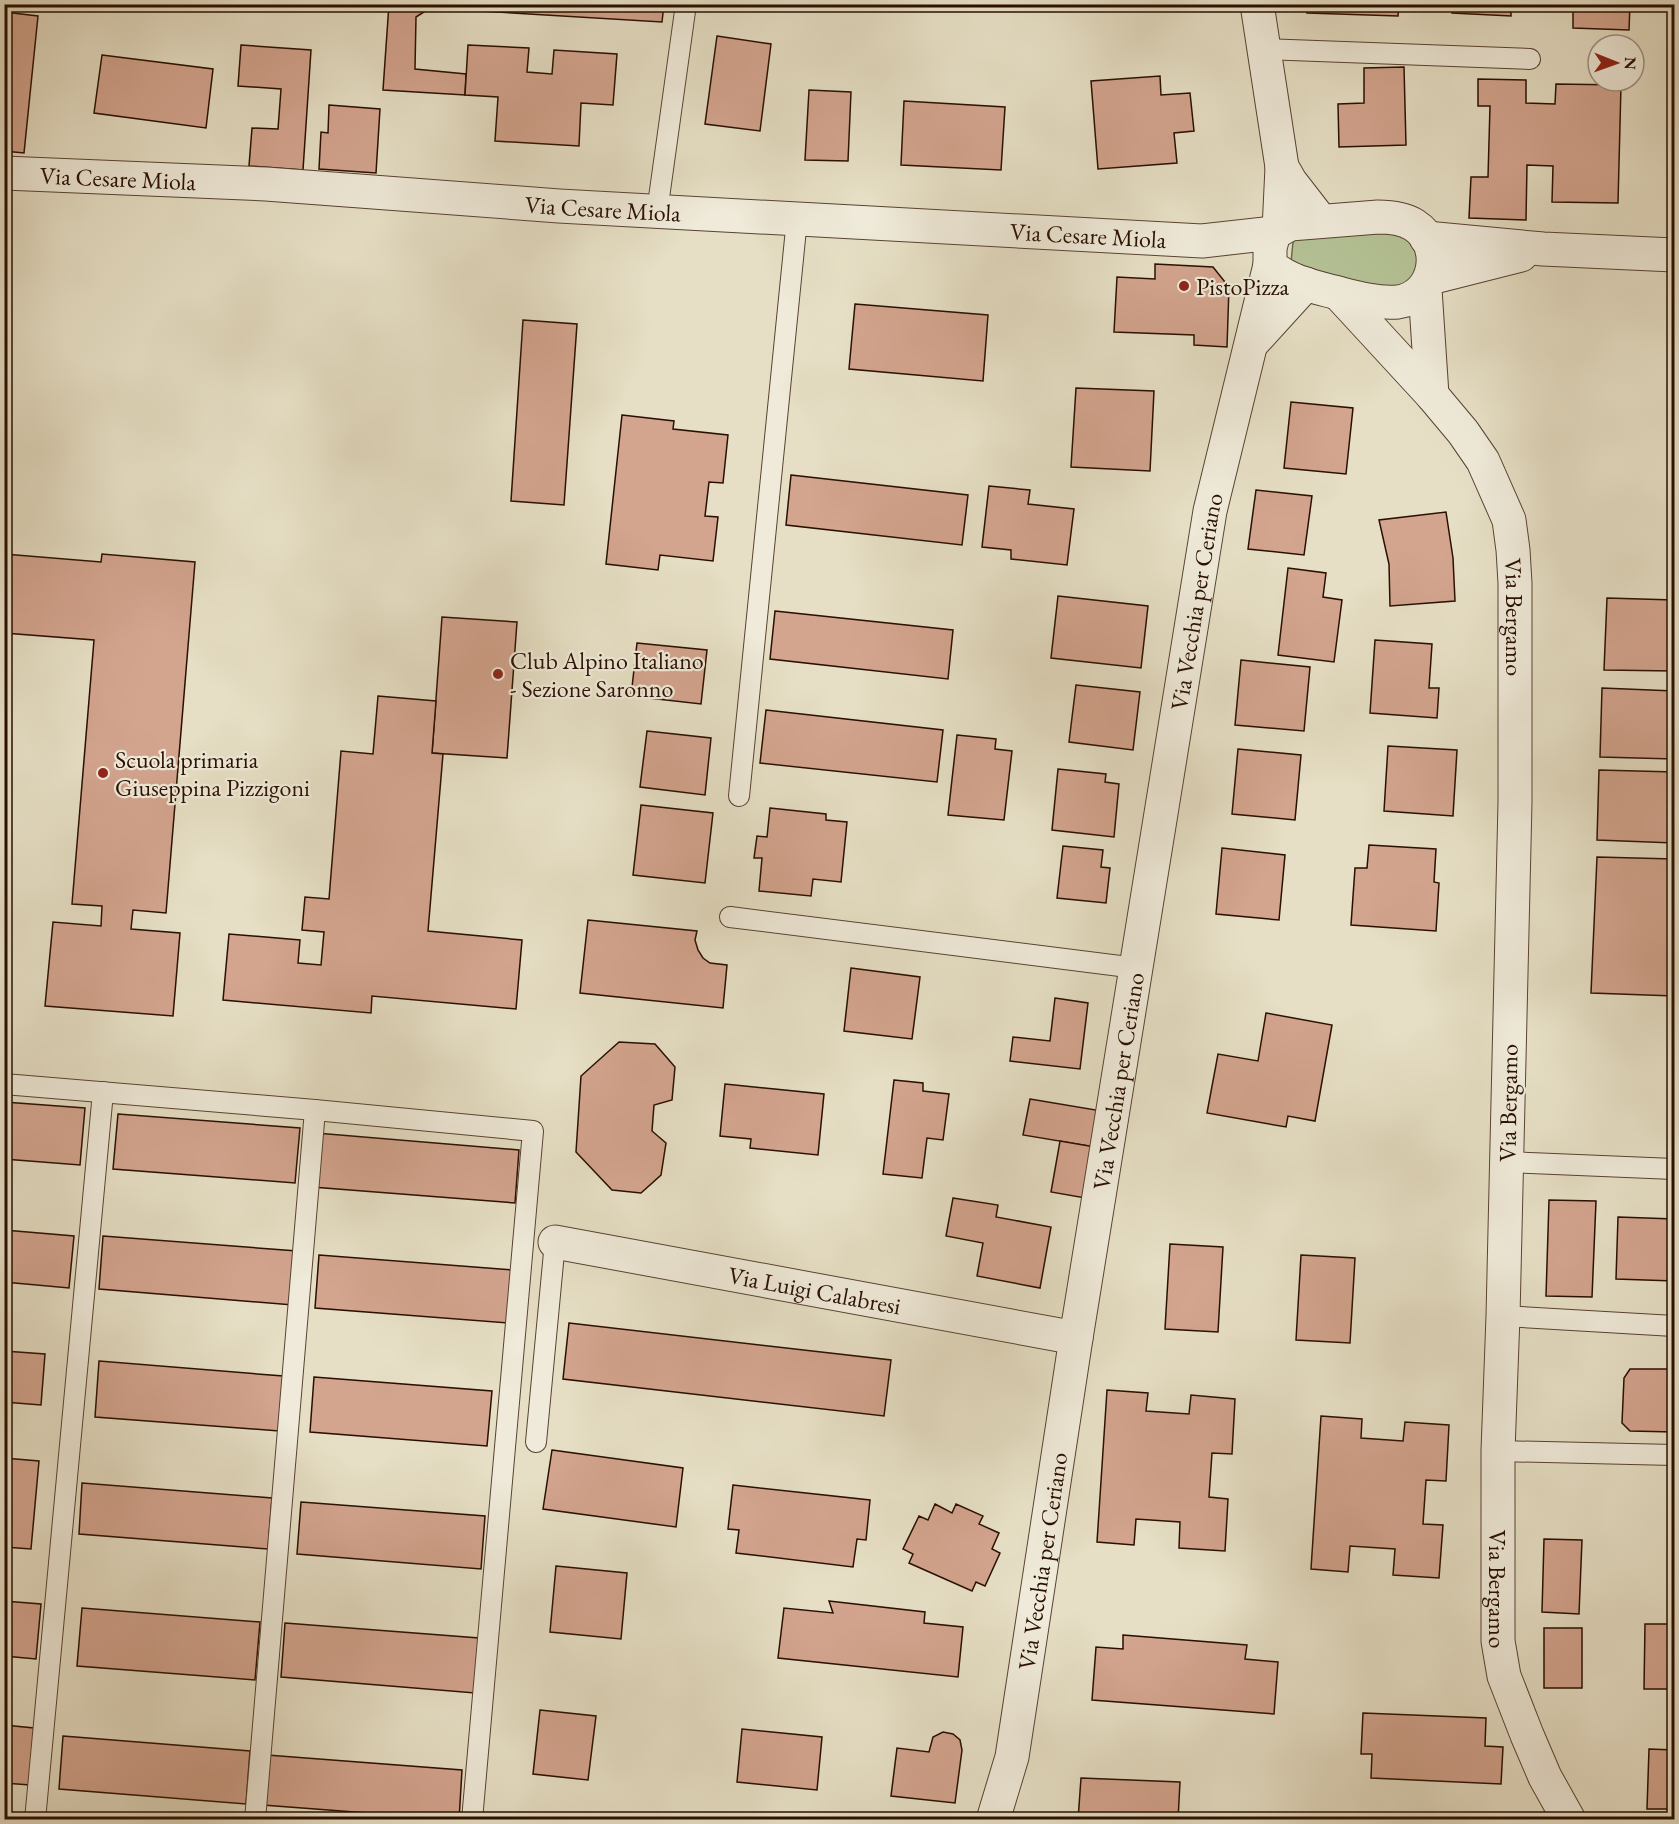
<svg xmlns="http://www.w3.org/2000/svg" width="1679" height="1824" viewBox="0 0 1679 1824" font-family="'EB Garamond',serif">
  <rect width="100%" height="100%" fill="#e6dfc5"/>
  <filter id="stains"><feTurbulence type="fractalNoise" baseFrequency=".00333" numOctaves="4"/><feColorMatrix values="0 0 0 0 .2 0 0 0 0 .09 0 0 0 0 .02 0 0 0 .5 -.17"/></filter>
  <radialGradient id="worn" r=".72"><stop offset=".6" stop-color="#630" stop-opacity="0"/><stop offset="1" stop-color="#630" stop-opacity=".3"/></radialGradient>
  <polygon fill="#b4c295" stroke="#6e684a" stroke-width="1.5" points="1399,231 1417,251 1417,276 1388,294 1291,262 1293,242 1301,234"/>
  <g fill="#d3a48e" stroke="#290f00" stroke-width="1.5">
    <polygon points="389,4 664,4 662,22 430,8 416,17 415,69 466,74 465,95 383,90"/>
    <polygon points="1307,4 1399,4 1398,16 1307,13"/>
    <polygon points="1453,4 1511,4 1511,16 1452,13"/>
    <polygon points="1573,4 1630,4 1629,30 1573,28"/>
    <polygon points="4,12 38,16 24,153 4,151"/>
    <polygon points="717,36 771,44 760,131 705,124"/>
    <polygon points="241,45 311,50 303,170 249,166 252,128 278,129 281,89 238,86"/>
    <polygon points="468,45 529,48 527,72 552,74 554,50 617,54 613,105 581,103 579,146 495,141 498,97 465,95"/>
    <polygon points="102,55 213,69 206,128 94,113"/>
    <polygon points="1404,67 1406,145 1339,147 1338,104 1364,103 1364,68"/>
    <polygon points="1160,76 1161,95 1190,93 1194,131 1174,133 1177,163 1098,169 1091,81"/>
    <polygon points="1478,79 1526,80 1526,103 1555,104 1556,84 1621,85 1618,203 1552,202 1553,166 1527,165 1526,220 1469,218 1471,177 1488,177 1490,106 1478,106"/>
    <polygon points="809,90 851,92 848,161 805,160"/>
    <polygon points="904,101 1005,107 1001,170 901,165"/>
    <polygon points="329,105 380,109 376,173 319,169 321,132 328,133"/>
    <polygon points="1155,264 1213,267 1229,287 1227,347 1194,345 1194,335 1114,332 1117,277 1155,279"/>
    <polygon points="855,304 988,315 983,381 849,369"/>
    <polygon points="523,320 577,324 564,505 511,501"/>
    <polygon points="1076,388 1154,391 1150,471 1071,467"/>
    <polygon points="1291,402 1353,408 1346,474 1284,468"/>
    <polygon points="622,415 674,421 673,429 728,435 723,483 709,482 705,516 718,517 713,561 660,555 658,570 606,564"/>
    <polygon points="791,475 968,495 962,545 786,525"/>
    <polygon points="989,486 1030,490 1028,504 1074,509 1067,565 1011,559 1011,550 982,547"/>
    <polygon points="1256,490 1312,496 1304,555 1248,549"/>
    <polygon points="1446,512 1453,558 1455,601 1390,606 1389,564 1379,520"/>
    <polygon points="4,554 101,562 102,554 195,562 166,913 133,910 131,929 180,933 173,1016 45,1006 53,922 101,926 102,906 72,904 94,640 4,633"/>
    <polygon points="1288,568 1326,573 1323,597 1342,600 1334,662 1278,655"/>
    <polygon points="1058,596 1148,606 1141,668 1051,658"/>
    <polygon points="1607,598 1674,600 1674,671 1604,670"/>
    <polygon points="775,611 953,630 948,679 770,659"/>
    <polygon points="442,617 517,622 507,758 432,753"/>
    <polygon points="1375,640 1432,644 1429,688 1439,688 1437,718 1370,713"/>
    <polygon points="637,643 707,650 701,704 631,696"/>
    <polygon points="1241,660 1310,667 1304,731 1235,725"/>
    <polygon points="1076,685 1140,692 1133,750 1069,742"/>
    <polygon points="1602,688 1674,691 1674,759 1600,757"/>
    <polygon points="378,696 436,701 432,753 443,754 428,931 522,940 516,1009 372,996 371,1013 223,1000 229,934 300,940 298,963 321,965 324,932 302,930 305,897 329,899 341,751 373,754"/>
    <polygon points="766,710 943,730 937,782 760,763"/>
    <polygon points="647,731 711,738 705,795 640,787"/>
    <polygon points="957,735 996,739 995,749 1012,751 1004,820 948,815"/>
    <polygon points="1388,746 1457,750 1453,816 1384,811"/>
    <polygon points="1238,749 1301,755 1295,820 1232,814"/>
    <polygon points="1058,769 1106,774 1105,782 1119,784 1114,837 1052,830"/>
    <polygon points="1599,770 1674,772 1674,843 1597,840"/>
    <polygon points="641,805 713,813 705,883 633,875"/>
    <polygon points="770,808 826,814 826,820 847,822 841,882 813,879 811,896 759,891 762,858 754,858 757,836 767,837"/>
    <polygon points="1369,845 1436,849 1434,882 1439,883 1436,931 1351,925 1355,868 1367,868"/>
    <polygon points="1063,846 1103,850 1101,867 1110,868 1106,903 1057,898"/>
    <polygon points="1222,848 1285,855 1279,920 1216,914"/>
    <polygon points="1597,857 1674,859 1674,996 1591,993"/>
    <polygon points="588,920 697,931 695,940 698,950 703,958 710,963 727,965 723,1008 580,993"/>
    <polygon points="851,968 920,977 912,1039 844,1031"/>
    <polygon points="1055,998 1088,1003 1080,1069 1010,1061 1013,1037 1050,1041"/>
    <polygon points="1266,1013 1332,1025 1315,1121 1288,1116 1286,1127 1207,1113 1218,1054 1258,1061"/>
    <polygon points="619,1042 655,1044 675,1067 672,1100 654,1105 652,1131 666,1143 661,1175 641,1193 612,1190 576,1152 581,1076"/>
    <polygon points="894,1080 923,1083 923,1091 949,1094 943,1140 927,1138 922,1178 883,1174"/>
    <polygon points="725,1084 824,1094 818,1155 750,1148 751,1139 720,1136"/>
    <polygon points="1030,1099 1102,1111 1095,1147 1023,1135"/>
    <polygon points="4,1102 85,1108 80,1165 4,1159"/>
    <polygon points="118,1114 300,1128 295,1183 113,1169"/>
    <polygon points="316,1133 519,1150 515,1203 312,1187"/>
    <polygon points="1060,1141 1095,1147 1085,1198 1051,1192"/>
    <polygon points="953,1198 998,1205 996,1217 1051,1227 1040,1288 977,1276 983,1243 946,1236"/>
    <polygon points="1549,1200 1596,1201 1592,1297 1546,1296"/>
    <polygon points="1618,1217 1674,1219 1674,1281 1616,1279"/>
    <polygon points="4,1230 74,1236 69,1288 4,1282"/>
    <polygon points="103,1236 297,1251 293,1305 99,1289"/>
    <polygon points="1170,1244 1223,1247 1218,1332 1165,1329"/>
    <polygon points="319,1255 512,1270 508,1323 315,1308"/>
    <polygon points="1301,1255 1355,1258 1350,1343 1296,1340"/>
    <polygon points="569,1323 891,1360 884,1416 563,1379"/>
    <polygon points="4,1351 45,1354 41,1405 4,1402"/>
    <polygon points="99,1361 283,1376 279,1431 95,1417"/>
    <polygon points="1630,1369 1674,1369 1674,1432 1630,1431 1622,1423 1624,1378"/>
    <polygon points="314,1377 492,1391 487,1446 310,1432"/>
    <polygon points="1107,1390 1148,1393 1146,1411 1189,1414 1191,1395 1235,1399 1232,1454 1212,1453 1209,1497 1228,1499 1225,1551 1179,1548 1180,1522 1136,1519 1134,1545 1097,1542"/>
    <polygon points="1321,1416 1362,1419 1361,1438 1403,1441 1405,1422 1449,1425 1446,1481 1426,1480 1423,1524 1443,1525 1439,1578 1393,1575 1395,1549 1350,1546 1348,1572 1311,1569"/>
    <polygon points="552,1450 683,1468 676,1527 543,1509"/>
    <polygon points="4,1458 39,1461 31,1549 4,1547"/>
    <polygon points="82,1483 272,1498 268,1549 79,1534"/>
    <polygon points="733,1485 870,1500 866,1540 857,1539 853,1567 736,1553 739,1530 728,1529"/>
    <polygon points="301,1502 485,1516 481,1569 297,1554"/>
    <polygon points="935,1504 952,1513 956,1504 983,1516 979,1524 999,1533 992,1549 1000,1553 985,1586 976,1582 972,1591 909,1563 913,1554 903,1549 919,1516 928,1520"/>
    <polygon points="1544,1539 1582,1540 1579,1614 1542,1612"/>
    <polygon points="556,1566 627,1573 621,1639 550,1632"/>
    <polygon points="4,1601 41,1604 36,1659 4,1656"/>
    <polygon points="829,1601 925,1612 924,1623 963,1627 958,1677 778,1658 784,1608 833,1613"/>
    <polygon points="82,1608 260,1622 255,1680 77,1666"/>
    <polygon points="285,1623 479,1638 475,1693 281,1677"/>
    <polygon points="1645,1624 1674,1624 1674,1689 1644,1689"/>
    <rect x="1544" y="1628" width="38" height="60"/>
    <polygon points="1123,1635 1247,1645 1245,1659 1278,1662 1274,1714 1092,1700 1096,1647 1123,1649"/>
    <polygon points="540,1710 596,1716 588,1780 533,1774"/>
    <polygon points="1363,1713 1486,1718 1485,1746 1503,1747 1501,1784 1371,1778 1372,1754 1361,1754"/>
    <polygon points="4,1725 34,1728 30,1785 4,1783"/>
    <polygon points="742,1729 822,1737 817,1790 737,1782"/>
    <polygon points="943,1732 953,1734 960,1740 962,1750 955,1803 891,1796 897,1748 929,1752 933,1737"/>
    <polygon points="63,1736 250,1751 246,1804 59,1789"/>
    <polygon points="1649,1749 1674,1750 1674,1809 1647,1809"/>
    <polygon points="267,1755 462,1770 459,1820 263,1805"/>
    <polygon points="1081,1778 1180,1782 1178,1820 1078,1820"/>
    <polygon points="633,1814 698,1819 698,1820 633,1820"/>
    <polygon points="838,1815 887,1819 887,1820 838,1820"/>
  </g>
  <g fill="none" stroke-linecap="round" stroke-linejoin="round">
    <defs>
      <g id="service">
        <polyline points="1264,49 1530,59"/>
        <polyline points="657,212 686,4"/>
        <polyline points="739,796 797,219"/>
        <polyline points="730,917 1136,968"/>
        <polyline points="4,1084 315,1110 533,1131 472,1820"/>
        <polyline points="1506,1162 1674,1169"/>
        <polyline points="1503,1316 1674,1326"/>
        <polyline points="536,1442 555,1242"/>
        <polyline points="1498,1451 1674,1455"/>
        <polyline points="35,1820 103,1092"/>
        <polyline points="255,1820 315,1110"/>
      </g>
      <g id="minor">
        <polyline points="1257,4 1282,167 1279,230"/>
        <polyline points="1282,167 1290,181 1321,221"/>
        <polyline points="1254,341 1306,284"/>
        <path id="s1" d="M 555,1242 L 1076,1338"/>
        <path id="s2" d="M 993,1820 L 1012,1757 L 1076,1338 L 1210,511 L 1270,265"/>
      </g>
      <g id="tertiary">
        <path id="s3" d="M 4,173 L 266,184 L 559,206 L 1202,241 L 1274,233"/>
        <path d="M 1378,217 C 1390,217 1403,218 1414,225 C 1446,245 1436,297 1398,302 C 1377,304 1353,297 1334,292 C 1311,286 1288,281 1270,265 L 1270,248 L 1274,233 L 1290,224 Z"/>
        <polyline points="1426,238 1543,249 1674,255"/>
        <polyline points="1430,278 1521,255"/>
        <polyline points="1425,289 1432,395"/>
        <path id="s4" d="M 1338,293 L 1432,395 L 1463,432 L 1483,461 L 1509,520 L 1513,550 L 1515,583 L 1515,802 L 1503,1316 L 1498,1451 L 1498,1641 L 1504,1676 L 1527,1735 L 1545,1777 L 1569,1820"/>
      </g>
    </defs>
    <use href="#service" stroke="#584331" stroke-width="22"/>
    <use href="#minor" stroke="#584331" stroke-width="35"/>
    <use href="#tertiary" stroke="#584331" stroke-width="35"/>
    <use href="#service" stroke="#efead9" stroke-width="20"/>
    <use href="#minor" stroke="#efead9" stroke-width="33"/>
    <use href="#tertiary" stroke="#efead9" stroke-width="33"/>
  </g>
  <g fill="#8f2418" stroke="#efead9" stroke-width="2">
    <circle cx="1184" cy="286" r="6"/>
    <circle cx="498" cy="674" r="6"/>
    <circle cx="103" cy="773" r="6"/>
  </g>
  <g text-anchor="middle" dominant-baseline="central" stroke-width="4.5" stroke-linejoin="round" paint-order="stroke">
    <g font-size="24" fill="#290f00" stroke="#efead9">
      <text stroke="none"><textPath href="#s3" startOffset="114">Via Cesare Miola</textPath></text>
      <text stroke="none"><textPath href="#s3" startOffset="600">Via Cesare Miola</textPath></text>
      <text stroke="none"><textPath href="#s3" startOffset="1086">Via Cesare Miola</textPath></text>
      <text stroke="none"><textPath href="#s2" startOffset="1236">Via Vecchia per Ceriano</textPath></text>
      <text stroke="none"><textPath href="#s4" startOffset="384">Via Bergamo</textPath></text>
      <text stroke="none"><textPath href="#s2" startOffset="750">Via Vecchia per Ceriano</textPath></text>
      <text transform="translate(1508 1103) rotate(-89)">Via Bergamo</text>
      <text stroke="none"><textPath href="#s1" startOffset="264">Via Luigi Calabresi</textPath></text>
      <text stroke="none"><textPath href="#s2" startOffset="264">Via Vecchia per Ceriano</textPath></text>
      <text stroke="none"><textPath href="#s4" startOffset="1356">Via Bergamo</textPath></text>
    </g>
    <g font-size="24" fill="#290f00" stroke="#efead9" text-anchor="start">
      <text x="1196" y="286">PistoPizza</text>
      <text x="510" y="660">Club Alpino Italiano<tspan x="510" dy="28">- Sezione Saronno</tspan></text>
      <text x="115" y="759">Scuola primaria<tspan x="115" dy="28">Giuseppina Pizzigoni</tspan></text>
    </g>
  </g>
  <rect width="1679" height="1824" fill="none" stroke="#e6dfc5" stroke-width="24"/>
  <rect x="6" y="6" width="1667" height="1812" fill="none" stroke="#290f00" stroke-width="3"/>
  <rect x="12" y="12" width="1655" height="1800" fill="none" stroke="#290f00" stroke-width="1.5"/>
  <g transform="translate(1616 63) rotate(91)"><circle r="28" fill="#efead9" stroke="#a09282" stroke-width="1.5"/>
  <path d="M0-4.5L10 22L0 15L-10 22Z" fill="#8f2418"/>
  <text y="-9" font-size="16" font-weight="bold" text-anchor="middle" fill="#290f00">N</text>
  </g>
  <rect width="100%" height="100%" filter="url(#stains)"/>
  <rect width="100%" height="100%" fill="url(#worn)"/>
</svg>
